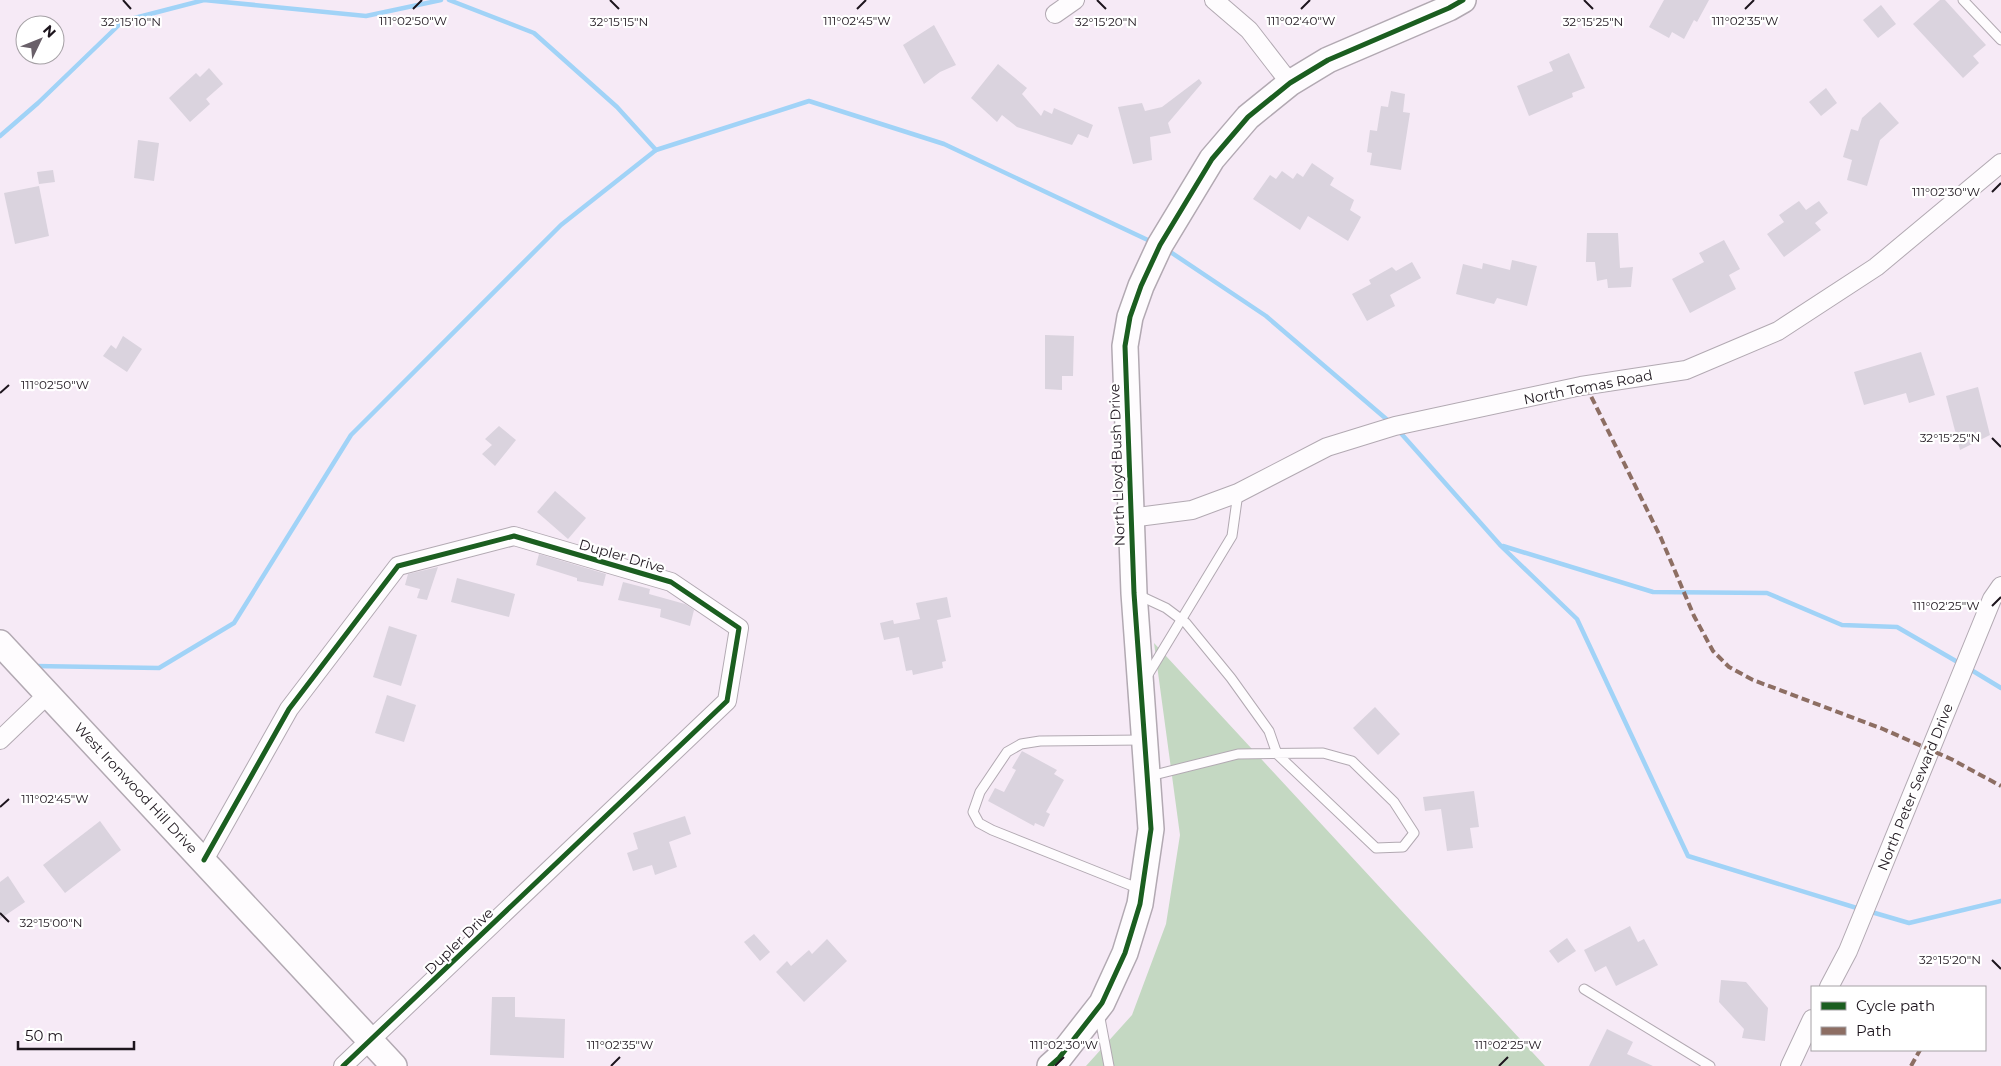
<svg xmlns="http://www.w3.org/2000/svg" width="2001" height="1066" viewBox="0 0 2001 1066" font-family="Montserrat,sans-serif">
  <rect width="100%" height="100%" fill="#f6eaf6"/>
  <polygon fill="#c4d8c2" points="1154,643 1545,1066 1086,1066 1132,1015 1166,924 1180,835"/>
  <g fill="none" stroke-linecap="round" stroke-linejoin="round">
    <g stroke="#a1d3f7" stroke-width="4.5">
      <polyline points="449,0 534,33 617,107 656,150"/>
      <polyline points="0,136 38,103 123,21 204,0 366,16 441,0"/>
      <polyline points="1166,249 1266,316 1391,423"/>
      <polyline points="1398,430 1501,546 1577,619 1688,856 1860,909"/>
      <polyline points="1503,546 1653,592 1767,593 1842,625 1897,627 1961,664"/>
      <polyline points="34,666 159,668 234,623 351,435 561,225 656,150 809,101 944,144 1152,242"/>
      <polyline points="1968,668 2001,688"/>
      <polyline points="1868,911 1909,923 2001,901"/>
    </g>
  </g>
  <g fill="#dad3de">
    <polygon points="1664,0 1709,0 1697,22 1694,20 1684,39 1672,32 1669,38 1649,27"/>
    <polygon points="1940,0 1945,0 1986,45 1973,56 1979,63 1963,78 1913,24"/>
    <polygon points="1881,5 1896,24 1878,38 1863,20"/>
    <polygon points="934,25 956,65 940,72 924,84 903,45"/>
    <polygon points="1569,53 1585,88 1572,93 1573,97 1529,116 1517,86 1553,71 1549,62"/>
    <polygon points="998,64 1027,88 1022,94 1041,116 1044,110 1052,114 1054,108 1093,125 1088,138 1078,134 1072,145 1017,127 1002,115 997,122 971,98"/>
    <polygon points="209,68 223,84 206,99 210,104 190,122 169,98 196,73 200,77"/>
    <polygon points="1199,79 1202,83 1168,123 1171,133 1150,137 1152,160 1133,164 1118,107 1142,103 1145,111 1162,107"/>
    <polygon points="1826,88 1837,103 1821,116 1809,102"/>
    <polygon points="1391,91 1405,94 1403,112 1410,113 1401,170 1370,165 1372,153 1367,152 1370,130 1377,131 1381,106 1388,107"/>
    <polygon points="1880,102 1899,123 1880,140 1867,186 1847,180 1852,160 1843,157 1851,129 1858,131 1862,118"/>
    <polygon points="138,140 159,143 154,181 134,178"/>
    <polygon points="1312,163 1334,178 1330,185 1354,200 1350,210 1361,217 1348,241 1308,216 1300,230 1253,199 1270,175 1276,179 1282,171 1293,179 1297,173 1303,177"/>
    <polygon points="53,170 55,182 39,184 37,172"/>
    <polygon points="39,186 49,236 15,244 4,193"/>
    <polygon points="1799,201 1806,210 1819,201 1828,213 1815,223 1821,230 1784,257 1767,234 1784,222 1779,215"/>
    <polygon points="1587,233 1618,233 1620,268 1633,267 1631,287 1608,288 1607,279 1597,281 1595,262 1586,262"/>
    <polygon points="1724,240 1740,269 1729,275 1736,289 1690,313 1672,279 1704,262 1699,253"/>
    <polygon points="1512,260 1537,266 1527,306 1497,298 1494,304 1456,294 1463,264 1482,269 1483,263 1510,270"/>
    <polygon points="1412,262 1421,278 1390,295 1395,306 1367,321 1352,294 1371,284 1369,280 1392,267 1396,271"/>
    <polygon points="1045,335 1074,336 1073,376 1062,376 1062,390 1045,389"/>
    <polygon points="123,336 142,349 127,372 103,356 111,345 116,349"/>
    <polygon points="1921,352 1935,395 1909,403 1906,393 1864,405 1854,372"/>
    <polygon points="1978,387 1990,435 1960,450 1946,396"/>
    <polygon points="499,426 516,440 495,466 482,454 492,445 485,439"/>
    <polygon points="555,491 586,518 568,539 537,512"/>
    <polygon points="539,554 606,574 603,586 577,581 577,578 536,565"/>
    <polygon points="438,567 427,600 417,598 420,589 405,585 408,574"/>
    <polygon points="457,578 515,594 509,617 451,602"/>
    <polygon points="623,582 650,589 649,594 685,604 694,610 690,626 660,617 661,609 618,600"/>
    <polygon points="947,597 951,617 937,620 946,661 942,662 943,668 913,675 912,670 906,671 899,637 884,640 880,623 893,620 894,624 920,619 916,603"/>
    <polygon points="389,626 417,635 401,686 373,677"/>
    <polygon points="387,695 416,705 404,742 375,733"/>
    <polygon points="1375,707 1400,734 1378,755 1353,728"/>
    <polygon points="1022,751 1057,770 1054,774 1064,780 1046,812 1050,814 1044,827 1035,823 1034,826 988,801 995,788 1004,792 1016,770 1012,768"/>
    <polygon points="1474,791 1479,827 1470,828 1473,848 1447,851 1441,809 1425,811 1423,797"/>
    <polygon points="685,816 691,834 669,842 677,867 655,875 652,865 633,871 627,853 638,849 633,833"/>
    <polygon points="100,821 121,850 65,893 43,865"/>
    <polygon points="8,876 25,902 0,919 0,882"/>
    <polygon points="1630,926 1638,942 1644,939 1658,965 1616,986 1606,966 1595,972 1584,950"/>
    <polygon points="754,934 770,952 760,961 744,942"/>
    <polygon points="1567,938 1576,951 1558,963 1549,951"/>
    <polygon points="827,939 847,961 804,1002 776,972 787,961 791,966 809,950 812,954"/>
    <polygon points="1721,980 1746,982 1768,1008 1765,1041 1742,1038 1744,1029 1719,1002"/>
    <polygon points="492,997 515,997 515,1017 565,1019 564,1058 490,1055"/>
    <polygon points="1607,1029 1633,1042 1627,1054 1653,1066 1589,1066"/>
  </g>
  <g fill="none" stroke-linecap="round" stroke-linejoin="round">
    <defs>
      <g id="lane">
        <polyline points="1963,0 2001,40"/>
        <polyline points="1136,594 1166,608 1186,623 1231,678 1269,731 1277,754 1376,848 1403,847 1414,833 1394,802 1352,761 1323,753 1238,754 1150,776"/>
        <polyline points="1146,678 1232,536 1238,493"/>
        <polyline points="1140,889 992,830 979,823 973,812 980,792 1007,752 1021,744 1040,741 1143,740"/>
        <polyline points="1584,989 1710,1066"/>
        <polyline points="1099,1013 1109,1066"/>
      </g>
      <g id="street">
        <polyline points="1214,0 1249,30 1290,83"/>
        <polyline points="1055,14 1075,0"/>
        <polyline points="1130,518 1192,510 1238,493 1327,447 1395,426 1581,386 1686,370 1778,331 1876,267 2001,163"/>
        <polyline points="0,740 48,694"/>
        <polyline points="204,860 289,709 398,566 514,536 671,582 739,628 727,701 343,1066"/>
        <polyline points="1829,987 1848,951 1992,599 2001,586"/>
        <polyline points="1790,1066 1812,1019"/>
      </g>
      <g id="secondary">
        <polyline points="0,643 394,1066"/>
        <polyline points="1050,1066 1059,1058 1102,1003 1125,953 1140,904 1151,829 1134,593 1125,346 1130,317 1141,286 1160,245 1212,159 1248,117 1290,83 1328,60 1449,8 1463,0"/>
      </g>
    </defs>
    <use href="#lane" stroke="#b2a9b2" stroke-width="11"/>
    <use href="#street" stroke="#b2a9b2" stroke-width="20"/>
    <use href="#secondary" stroke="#b2a9b2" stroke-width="28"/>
    <use href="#lane" stroke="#fefcfe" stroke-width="9"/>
    <use href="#street" stroke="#fefcfe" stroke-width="18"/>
    <use href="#secondary" stroke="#fefcfe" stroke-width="25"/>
    <g stroke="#8d6e63" stroke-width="4" stroke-dasharray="8 4" stroke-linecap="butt">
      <polyline points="1586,386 1661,538 1694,616 1713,651 1729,667 1753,680 1883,729 1951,759 2001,786"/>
      <polyline points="1911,1066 1920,1050"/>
    </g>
    <defs>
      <g id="cycleway">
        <polyline points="204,860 289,709 398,566 514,536 671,582 739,628 727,701 343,1066"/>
        <polyline points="1050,1066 1059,1058 1102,1003 1125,953 1140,904 1151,829 1134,593 1125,346 1130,317 1141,286 1160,245 1212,159 1248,117 1290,83 1328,60 1449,8 1463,0"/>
      </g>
    </defs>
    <use href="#cycleway" stroke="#fff" stroke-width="8"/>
    <use href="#cycleway" stroke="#1b5e20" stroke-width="5"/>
  </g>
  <path fill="none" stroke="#1d151d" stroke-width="2" d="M 123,0 L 131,9M 610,0 L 619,9M 1097,0 L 1106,9M 1584,0 L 1593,9M 413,9 L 422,0M 857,9 L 866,0M 1301,9 L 1310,0M 1745,9 L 1754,0M 1992,192 L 2001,183M 0,393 L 9,385M 1992,438 L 2001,447M 1992,606 L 2001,597M 0,807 L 9,799M 0,913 L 9,922M 1992,960 L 2001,969M 611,1066 L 620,1057M 1055,1066 L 1064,1057M 1499,1066 L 1508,1057"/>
  <g text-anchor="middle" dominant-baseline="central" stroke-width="4.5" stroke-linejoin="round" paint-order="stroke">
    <g font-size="14" fill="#1d151d" stroke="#fff">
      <text transform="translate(1588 387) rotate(-11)">North Tomas Road</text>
      <text transform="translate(1117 465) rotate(-92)">North Lloyd Bush Drive</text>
      <text transform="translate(622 556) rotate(16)">Dupler Drive</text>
      <text transform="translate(1915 787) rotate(-68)">North Peter Seward Drive</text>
      <text transform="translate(136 788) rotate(47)">West Ironwood Hill Drive</text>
      <text transform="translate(459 941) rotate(-44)">Dupler Drive</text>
    </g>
  </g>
  <g font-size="12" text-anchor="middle" fill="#1d151d" stroke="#fff" stroke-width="4.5" stroke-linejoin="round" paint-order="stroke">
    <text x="413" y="25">111°02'50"W</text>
    <text x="857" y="25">111°02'45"W</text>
    <text x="1301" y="25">111°02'40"W</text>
    <text x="1745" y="25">111°02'35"W</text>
    <text x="131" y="26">32°15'10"N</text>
    <text x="619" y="26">32°15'15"N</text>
    <text x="1593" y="26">32°15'25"N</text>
    <text x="1106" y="26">32°15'20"N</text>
    <text x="1946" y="196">111°02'30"W</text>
    <text x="55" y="389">111°02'50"W</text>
    <text x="1950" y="442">32°15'25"N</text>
    <text x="1946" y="610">111°02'25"W</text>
    <text x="55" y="803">111°02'45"W</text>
    <text x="51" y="927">32°15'00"N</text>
    <text x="1950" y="964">32°15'20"N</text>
    <text x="620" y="1049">111°02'35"W</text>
    <text x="1064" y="1049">111°02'30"W</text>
    <text x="1508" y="1049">111°02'25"W</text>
  </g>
  <rect x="1811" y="986" width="175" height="65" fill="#ffffff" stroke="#a5a1a5"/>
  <rect x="1821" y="1002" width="25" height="8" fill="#1b5e20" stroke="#a5a1a5"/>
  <text x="1856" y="1011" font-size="15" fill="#1d151d">Cycle path</text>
  <rect x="1821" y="1027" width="25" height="8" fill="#8d6e63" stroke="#a5a1a5"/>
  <text x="1856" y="1036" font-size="15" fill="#1d151d">Path</text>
  <g transform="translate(40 40) rotate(47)"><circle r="24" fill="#ffffff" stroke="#a5a1a5"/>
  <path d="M0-4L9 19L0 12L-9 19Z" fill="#696069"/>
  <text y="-8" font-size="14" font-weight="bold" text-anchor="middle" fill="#1d151d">N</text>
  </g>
  <path d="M18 1041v8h116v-8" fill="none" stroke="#1d151d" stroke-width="2.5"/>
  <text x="25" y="1041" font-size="15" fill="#1d151d" stroke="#ffffff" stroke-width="4" paint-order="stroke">50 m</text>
</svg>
